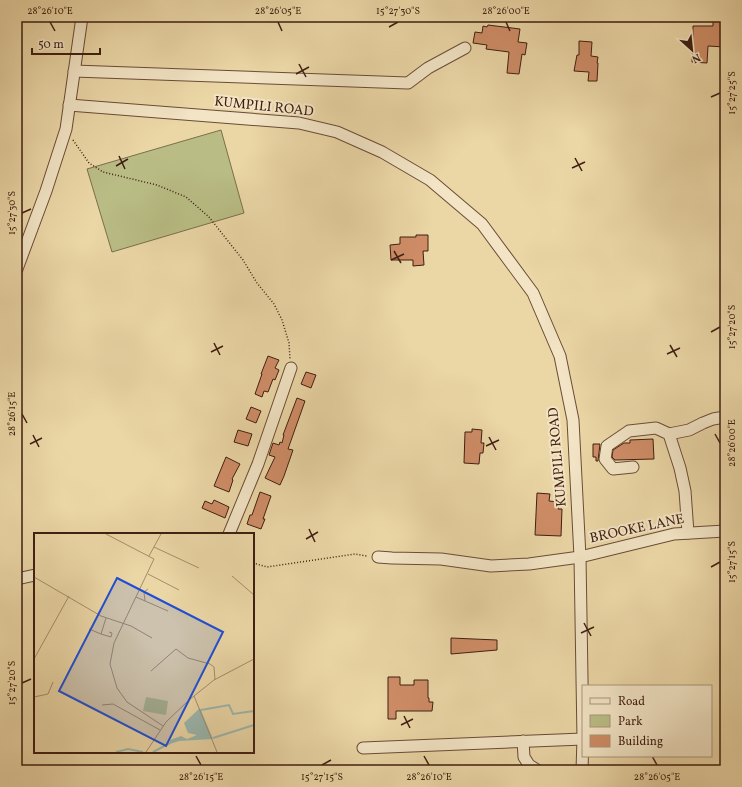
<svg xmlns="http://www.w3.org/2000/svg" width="742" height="787" viewBox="0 0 742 787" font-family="Vollkorn,serif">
  <rect width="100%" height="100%" fill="#ebd6a6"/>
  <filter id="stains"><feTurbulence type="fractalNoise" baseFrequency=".005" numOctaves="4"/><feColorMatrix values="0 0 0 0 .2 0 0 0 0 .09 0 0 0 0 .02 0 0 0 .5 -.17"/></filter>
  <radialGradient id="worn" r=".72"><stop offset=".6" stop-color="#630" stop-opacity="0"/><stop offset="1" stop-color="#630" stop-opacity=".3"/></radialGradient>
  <polygon fill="#b9bd85" stroke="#7c6e4b" points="221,130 244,213 112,252 87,169"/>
  <g fill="#cf8d67" stroke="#3f1e11">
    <polygon points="713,19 725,19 725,47 708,46 707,63 692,62 693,26 713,26"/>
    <polygon points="488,25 520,29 518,42 527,43 525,55 522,54 519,74 507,73 509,52 486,49 487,45 473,43 475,32 482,33 483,26 487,27"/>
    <polygon points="579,41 592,42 591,56 598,57 597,63 598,63 597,81 588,81 589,72 574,71 577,55 579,55"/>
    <polygon points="416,235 428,235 428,251 423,251 424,265 413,266 413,260 391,260 390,245 400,244 400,237 416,237"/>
    <polygon points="268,356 279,360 275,368 279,370 275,380 273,379 268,392 264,391 262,397 255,394 262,374 261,374"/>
    <polygon points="306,372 316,375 311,388 301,384"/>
    <polygon points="297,398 305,401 288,449 293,450 284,476 280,485 265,478 275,457 269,455 273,443 279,445 280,442 282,443 284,435 283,435"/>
    <polygon points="251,407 261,411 256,423 246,419"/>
    <polygon points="472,429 482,430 481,443 484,443 483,453 480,453 479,464 464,463 465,432 472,432"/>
    <polygon points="238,430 252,434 248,446 234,442"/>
    <polygon points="653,439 654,459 615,460 612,457 613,450 624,443 630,443 630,440"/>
    <polygon points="593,444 600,444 598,461 596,461 596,457 593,457"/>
    <polygon points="226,457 240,464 232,479 233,480 229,492 214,486"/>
    <polygon points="260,492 271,496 263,519 265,519 261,529 247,524 250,515 252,515"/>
    <polygon points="537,493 550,494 549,501 558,502 558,509 562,509 561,536 535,535"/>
    <polygon points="214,500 229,507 225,518 202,508 205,501 212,504"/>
    <polygon points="451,638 497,640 497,650 451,654"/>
    <polygon points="388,677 400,677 400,685 414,685 414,680 428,680 428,698 429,698 429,702 433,702 432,711 396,711 396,719 388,719"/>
  </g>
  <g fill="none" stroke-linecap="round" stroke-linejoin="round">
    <defs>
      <g id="minor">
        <polyline points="74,71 408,83 428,68 465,48"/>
        <polyline points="69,105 299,123 337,132 382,152 430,180 482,224 533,293 560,356 573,420 580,557 583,739 582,770"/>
        <polyline points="17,269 46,191 66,129 82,17"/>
        <polyline points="669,434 689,430 703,423 713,419 725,417"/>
        <polyline points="633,467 613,469 605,459 607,446 629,431 656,428 669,434 680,468 685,491 688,533"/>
        <polyline points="229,534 258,464 291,368"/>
        <polyline points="378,557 392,558 441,559 491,566 529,564 580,557 674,534 725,531"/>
        <polyline points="17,579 35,575"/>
        <polyline points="523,741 524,757 529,765 537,770"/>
        <polyline points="363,748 583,739"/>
      </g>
    </defs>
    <use href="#minor" stroke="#6a4c36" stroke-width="13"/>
    <g stroke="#3f1e11" stroke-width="1.5" stroke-dasharray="1 2" stroke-linecap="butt">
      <polyline points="73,140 89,163 103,172 157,185 186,197 209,217 243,260 257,283 274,304 282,320 289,343 290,359"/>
      <polyline points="253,563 267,567 355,554 367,556"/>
    </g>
    <use href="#minor" stroke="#f2e4c5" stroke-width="11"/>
  </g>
  <path fill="none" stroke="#3f1e11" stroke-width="1.5" d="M 50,22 L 55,31M 278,22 L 282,31M 506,22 L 510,31M 389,27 L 398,22M 299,64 L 306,77M 296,74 L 309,67M 711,97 L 720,93M 119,156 L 125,169M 575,158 L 582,171M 116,166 L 128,159M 572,168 L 585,162M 22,213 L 31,209M 394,251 L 401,263M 391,260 L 404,254M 711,332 L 720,327M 214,343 L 220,355M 670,345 L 677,357M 211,352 L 223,346M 667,354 L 680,348M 22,414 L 27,423M 715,434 L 720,443M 33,435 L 39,447M 489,437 L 496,450M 30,444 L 42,438M 486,446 L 499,440M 309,529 L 315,542M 306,539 L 318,532M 711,567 L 720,562M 584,623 L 591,636M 581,633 L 594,627M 22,683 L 31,679M 404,716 L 410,728M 401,725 L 413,719M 196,756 L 201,765M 424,756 L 429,765M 652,756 L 657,765M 322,765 L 331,760"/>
  <g text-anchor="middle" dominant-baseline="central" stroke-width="4" stroke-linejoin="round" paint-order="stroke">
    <g font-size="14" fill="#3f1e11" stroke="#f2e4c5">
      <text transform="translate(264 107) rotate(6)">KUMPILI ROAD</text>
      <text transform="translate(558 457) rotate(-95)">KUMPILI ROAD</text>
      <text transform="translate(637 529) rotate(-12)">BROOKE LANE</text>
    </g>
  </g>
  <g transform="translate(34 533)">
    <rect width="220" height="220" fill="#ebd6a6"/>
    <path d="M 112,164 L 134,168 L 132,182 L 109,178 Z" fill="#b9bd85"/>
    <path d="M 166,175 L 179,206 L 145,208 L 136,211 L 136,207 L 147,203 L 153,206 L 163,202 L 154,200 L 150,190 Z" fill="#9ab7af"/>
    <path fill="none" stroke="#9ab7af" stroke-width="2" d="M 167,177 L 195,172 L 199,181 L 220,178M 179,205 L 220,192M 82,219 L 94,216 L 109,219M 119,219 L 136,210"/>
    <path fill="none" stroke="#a68c6a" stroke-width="1" d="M 72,1 L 120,26 L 80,110 L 76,131 L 83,155 L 93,169 L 129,193M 120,14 L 165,35M 115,23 L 127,1M 114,41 L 145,57M 198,43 L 220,62M 0,44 L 67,83 L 97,93 L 118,105M 102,64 L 134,78M 111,68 L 110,59 L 114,56M 72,85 L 67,101 L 77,104 L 78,100 L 75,99M 55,96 L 67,101M 0,126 L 35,63M 117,138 L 142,116 L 154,125 L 176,131 L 180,134 L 181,147M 160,163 L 183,219M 0,164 L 14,161 L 19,149M 68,172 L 79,171 L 126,197M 112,219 L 132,189 L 155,167 L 180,147 L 220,126"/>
    <path fill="#1d4ed8" fill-opacity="0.15" stroke="#1d4ed8" stroke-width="2" d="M 83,45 L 189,99 L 132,213 L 25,158 Z"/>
    <rect width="220" height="220" fill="none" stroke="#3f1e11" stroke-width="2"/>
  </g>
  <rect width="742" height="787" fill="none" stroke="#ebd6a6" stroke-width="44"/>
  <rect x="582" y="685" width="130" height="72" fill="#f2e4c5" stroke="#aa957d"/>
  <rect x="590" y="698" width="20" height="6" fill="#f2e4c5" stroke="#aa957d"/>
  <text x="618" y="705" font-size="12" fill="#3f1e11">Road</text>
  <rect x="590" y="715" width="20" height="12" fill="#b9bd85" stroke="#aa957d"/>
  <text x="618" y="725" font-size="12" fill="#3f1e11">Park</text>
  <rect x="590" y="735" width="20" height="12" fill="#cf8d67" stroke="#aa957d"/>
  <text x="618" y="745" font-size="12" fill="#3f1e11">Building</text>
  <g transform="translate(692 50) rotate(153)" stroke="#f2e4c5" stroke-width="3" paint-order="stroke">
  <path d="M0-3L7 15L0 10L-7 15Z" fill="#3f1e11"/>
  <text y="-6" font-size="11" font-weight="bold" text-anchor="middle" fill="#3f1e11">N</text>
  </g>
  <path d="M32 48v6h68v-6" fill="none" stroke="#3f1e11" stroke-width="2"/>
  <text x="38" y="48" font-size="12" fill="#3f1e11" stroke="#f2e4c5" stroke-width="3" paint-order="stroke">50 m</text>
  <rect x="22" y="22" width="698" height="743" fill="none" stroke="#3f1e11" stroke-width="1.5"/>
  <g font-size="10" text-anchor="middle" fill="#3f1e11">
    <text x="50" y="14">28°26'10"E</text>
    <text x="278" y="14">28°26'05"E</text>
    <text x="398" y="14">15°27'30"S</text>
    <text x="506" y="14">28°26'00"E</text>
    <text transform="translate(731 93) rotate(-90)" y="4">15°27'25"S</text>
    <text transform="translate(11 213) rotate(-90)" y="4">15°27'30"S</text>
    <text transform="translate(731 327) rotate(-90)" y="4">15°27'20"S</text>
    <text transform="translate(11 414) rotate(-90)" y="4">28°26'15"E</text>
    <text transform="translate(731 443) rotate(-90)" y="4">28°26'00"E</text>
    <text transform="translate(731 562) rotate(-90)" y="4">15°27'15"S</text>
    <text transform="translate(11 683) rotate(-90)" y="4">15°27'20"S</text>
    <text x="201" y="780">28°26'15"E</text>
    <text x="322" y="780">15°27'15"S</text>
    <text x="429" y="780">28°26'10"E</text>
    <text x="657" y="780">28°26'05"E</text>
  </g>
  <rect width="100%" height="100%" filter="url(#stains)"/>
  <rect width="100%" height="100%" fill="url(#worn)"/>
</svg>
